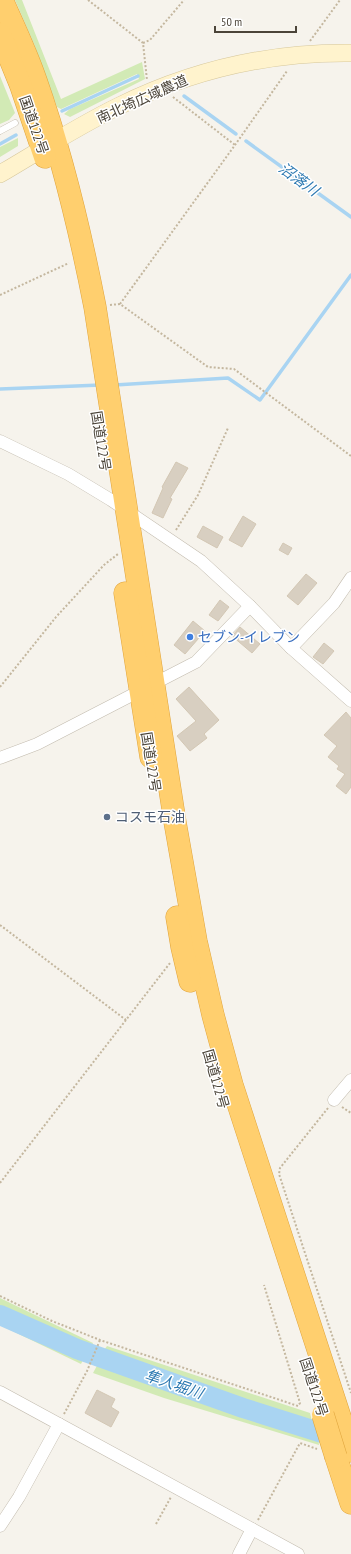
<svg xmlns="http://www.w3.org/2000/svg" width="351" height="1554" viewBox="0 0 351 1554" font-family="'PT Sans Narrow','Noto Sans JP',sans-serif">
  <rect width="100%" height="100%" fill="#f6f3ec"/>
  <g fill="#d2eab5">
    <polygon points="15,0 22,0 61,99 142,62 145,79 70,117 64,114 70,109 139,79 137,74 61,109 57,107 34,44"/>
    <polygon points="0,76 15,113 9,120 0,124"/>
    <polygon points="18,138 18,146 0,157 0,147"/>
    <polygon points="0,1298 93,1343 90,1350 0,1312"/>
    <polygon points="0,1319 85,1356 81,1364 0,1325"/>
    <polygon points="107,1346 310,1413 313,1425 262,1410 102,1353"/>
    <polygon points="99,1362 318,1437 319,1445 164,1398 93,1373"/>
  </g>
  <g fill="none" stroke-linecap="round" stroke-linejoin="round">
    <g stroke="#a9d4f2" stroke-width="3.5">
      <polyline points="184,96 236,134"/>
      <polyline points="62,111 138,76"/>
      <polyline points="246,141 351,217"/>
      <polyline points="0,144 16,135"/>
      <polyline points="115,385 228,378 260,400 351,275"/>
      <polyline points="0,389 101,385"/>
    </g>
    <polyline stroke="#a9d4f2" stroke-width="20" points="0,1315 77,1349 243,1408 341,1439"/>
  </g>
  <g fill="#d8cfc1" stroke="#d3c7b4">
    <polygon points="176,462 188,468 170,498 172,499 163,518 152,513 163,488 162,487"/>
    <polygon points="243,516 256,524 242,547 229,540"/>
    <polygon points="203,526 223,537 217,548 197,537"/>
    <polygon points="283,543 292,548 288,555 279,550"/>
    <polygon points="306,574 317,583 298,605 287,596"/>
    <polygon points="220,600 229,607 218,621 209,615"/>
    <polygon points="193,621 205,631 185,654 174,645"/>
    <polygon points="240,627 260,644 252,653 232,636"/>
    <polygon points="324,643 334,651 323,664 313,657"/>
    <polygon points="189,687 219,720 204,734 207,738 190,751 177,736 196,721 176,699"/>
    <polygon points="346,712 351,718 351,787 346,794 336,786 345,774 337,769 339,766 328,757 337,746 324,735"/>
    <polygon points="97,1390 115,1399 111,1407 119,1412 111,1427 85,1413"/>
  </g>
  <g fill="none" stroke-linecap="round" stroke-linejoin="round">
    <defs>
      <polyline id="lane" points="0,131 15,123"/>
      <g id="street">
        <polyline points="0,441 68,474 111,500 201,561 250,606 291,648 351,701"/>
        <polyline points="291,648 334,603 351,578"/>
        <polyline points="0,758 37,744 196,662 250,606"/>
        <polyline points="334,1100 351,1080"/>
        <polyline points="0,1392 298,1554"/>
        <polyline points="0,1526 19,1497 59,1424"/>
        <polyline points="239,1554 252,1529"/>
      </g>
      <path id="secondary" d="M 0,174 C 39,151 78,126 119,106 C 192,70 270,52 351,53"/>
      <g id="highway">
        <path d="M 2,0 C 14,27 27,54 36,81 C 62,155 80,230 95,307 L 175,822 L 196,941 L 213,1015 L 232,1085 L 351,1451"/>
        <polyline points="0,34 21,86 45,157"/>
        <polyline points="125,593 151,757"/>
        <polyline points="177,917 182,947 190,981"/>
        <polyline points="336,1457 351,1503"/>
      </g>
    </defs>
    <use href="#lane" stroke="#c2bbae" stroke-width="7"/>
    <use href="#street" stroke="#c2bbae" stroke-width="13"/>
    <use href="#secondary" stroke="#d6c79b" stroke-width="18"/>
    <use href="#highway" stroke="#e0a43c" stroke-width="23"/>
    <g stroke="#c4b79f" stroke-width="2" stroke-dasharray="2 2" stroke-linecap="butt">
      <polyline points="88,0 143,43 147,80"/>
      <polyline points="310,41 340,0"/>
      <polyline points="143,43 150,40 184,0"/>
      <polyline points="173,97 235,145"/>
      <polyline points="0,295 69,263"/>
      <polyline points="120,304 235,145 287,71"/>
      <polyline points="110,305 120,304 208,367 234,369 351,456"/>
      <polyline points="176,530 198,495 228,428"/>
      <polyline points="0,687 56,617 104,565 118,554"/>
      <polyline points="0,925 126,1020"/>
      <polyline points="342,1107 351,1113"/>
      <polyline points="328,1108 280,1168 279,1174 351,1393"/>
      <polyline points="0,1183 170,963"/>
      <polyline points="0,1296 52,1321 100,1340 298,1406 300,1403 264,1285"/>
      <polyline points="64,1414 87,1371 100,1340"/>
      <polyline points="258,1520 300,1443 317,1449"/>
      <polyline points="156,1524 171,1497"/>
    </g>
    <use href="#lane" stroke="#fff" stroke-width="6"/>
    <use href="#street" stroke="#fff" stroke-width="12"/>
    <use href="#secondary" stroke="#fff3cd" stroke-width="17"/>
    <use href="#highway" stroke="#ffcf6e" stroke-width="22"/>
    <defs>
      <polyline id="highway-bridge" points="323,1415 336,1457"/>
    </defs>
    <use href="#highway-bridge" stroke="#e0a43c" stroke-width="23" stroke-linecap="butt"/>
    <use href="#highway-bridge" stroke="#ffcf6e" stroke-width="22"/>
  </g>
  <circle fill="#3f7fe0" stroke="#fff" stroke-width="1.5" cx="190" cy="637" r="4"/>
  <circle fill="#5c6f8a" stroke="#fff" stroke-width="1.5" cx="107" cy="817" r="4"/>
  <g text-anchor="middle" dominant-baseline="central" stroke-width="3" stroke-linejoin="round" paint-order="stroke">
    <g font-size="14" fill="#4b4439" stroke="#fff">
      <text transform="translate(142 99) rotate(-24)">南北埼広域農道</text>
      <text transform="translate(34 125) rotate(71)">国道122号</text>
      <text transform="translate(101 441) rotate(81)">国道122号</text>
      <text transform="translate(151 762) rotate(81)">国道122号</text>
      <text transform="translate(216 1079) rotate(74)">国道122号</text>
      <text transform="translate(314 1387) rotate(72)">国道122号</text>
    </g>
    <g font-size="14" fill="#366cbe" stroke="#fff" text-anchor="start">
      <text x="198" y="637">セブン-イレブン</text>
    </g>
    <g font-size="14" fill="#4e5e75" stroke="#fff" text-anchor="start">
      <text x="115" y="817">コスモ石油</text>
    </g>
    <g font-size="15" font-style="italic" fill="#2e7ab2" stroke="#fff">
      <text transform="translate(299 179) rotate(36)">沼落川</text>
      <text transform="translate(174 1384) rotate(19)">隼人堀川</text>
    </g>
  </g>
  <path d="M215 26v6h81v-6" fill="none" stroke="#4b4439" stroke-width="2"/>
  <text x="221" y="26" font-size="12" fill="#4b4439" stroke="#ffffff" stroke-width="3" paint-order="stroke">50 m</text>
</svg>
